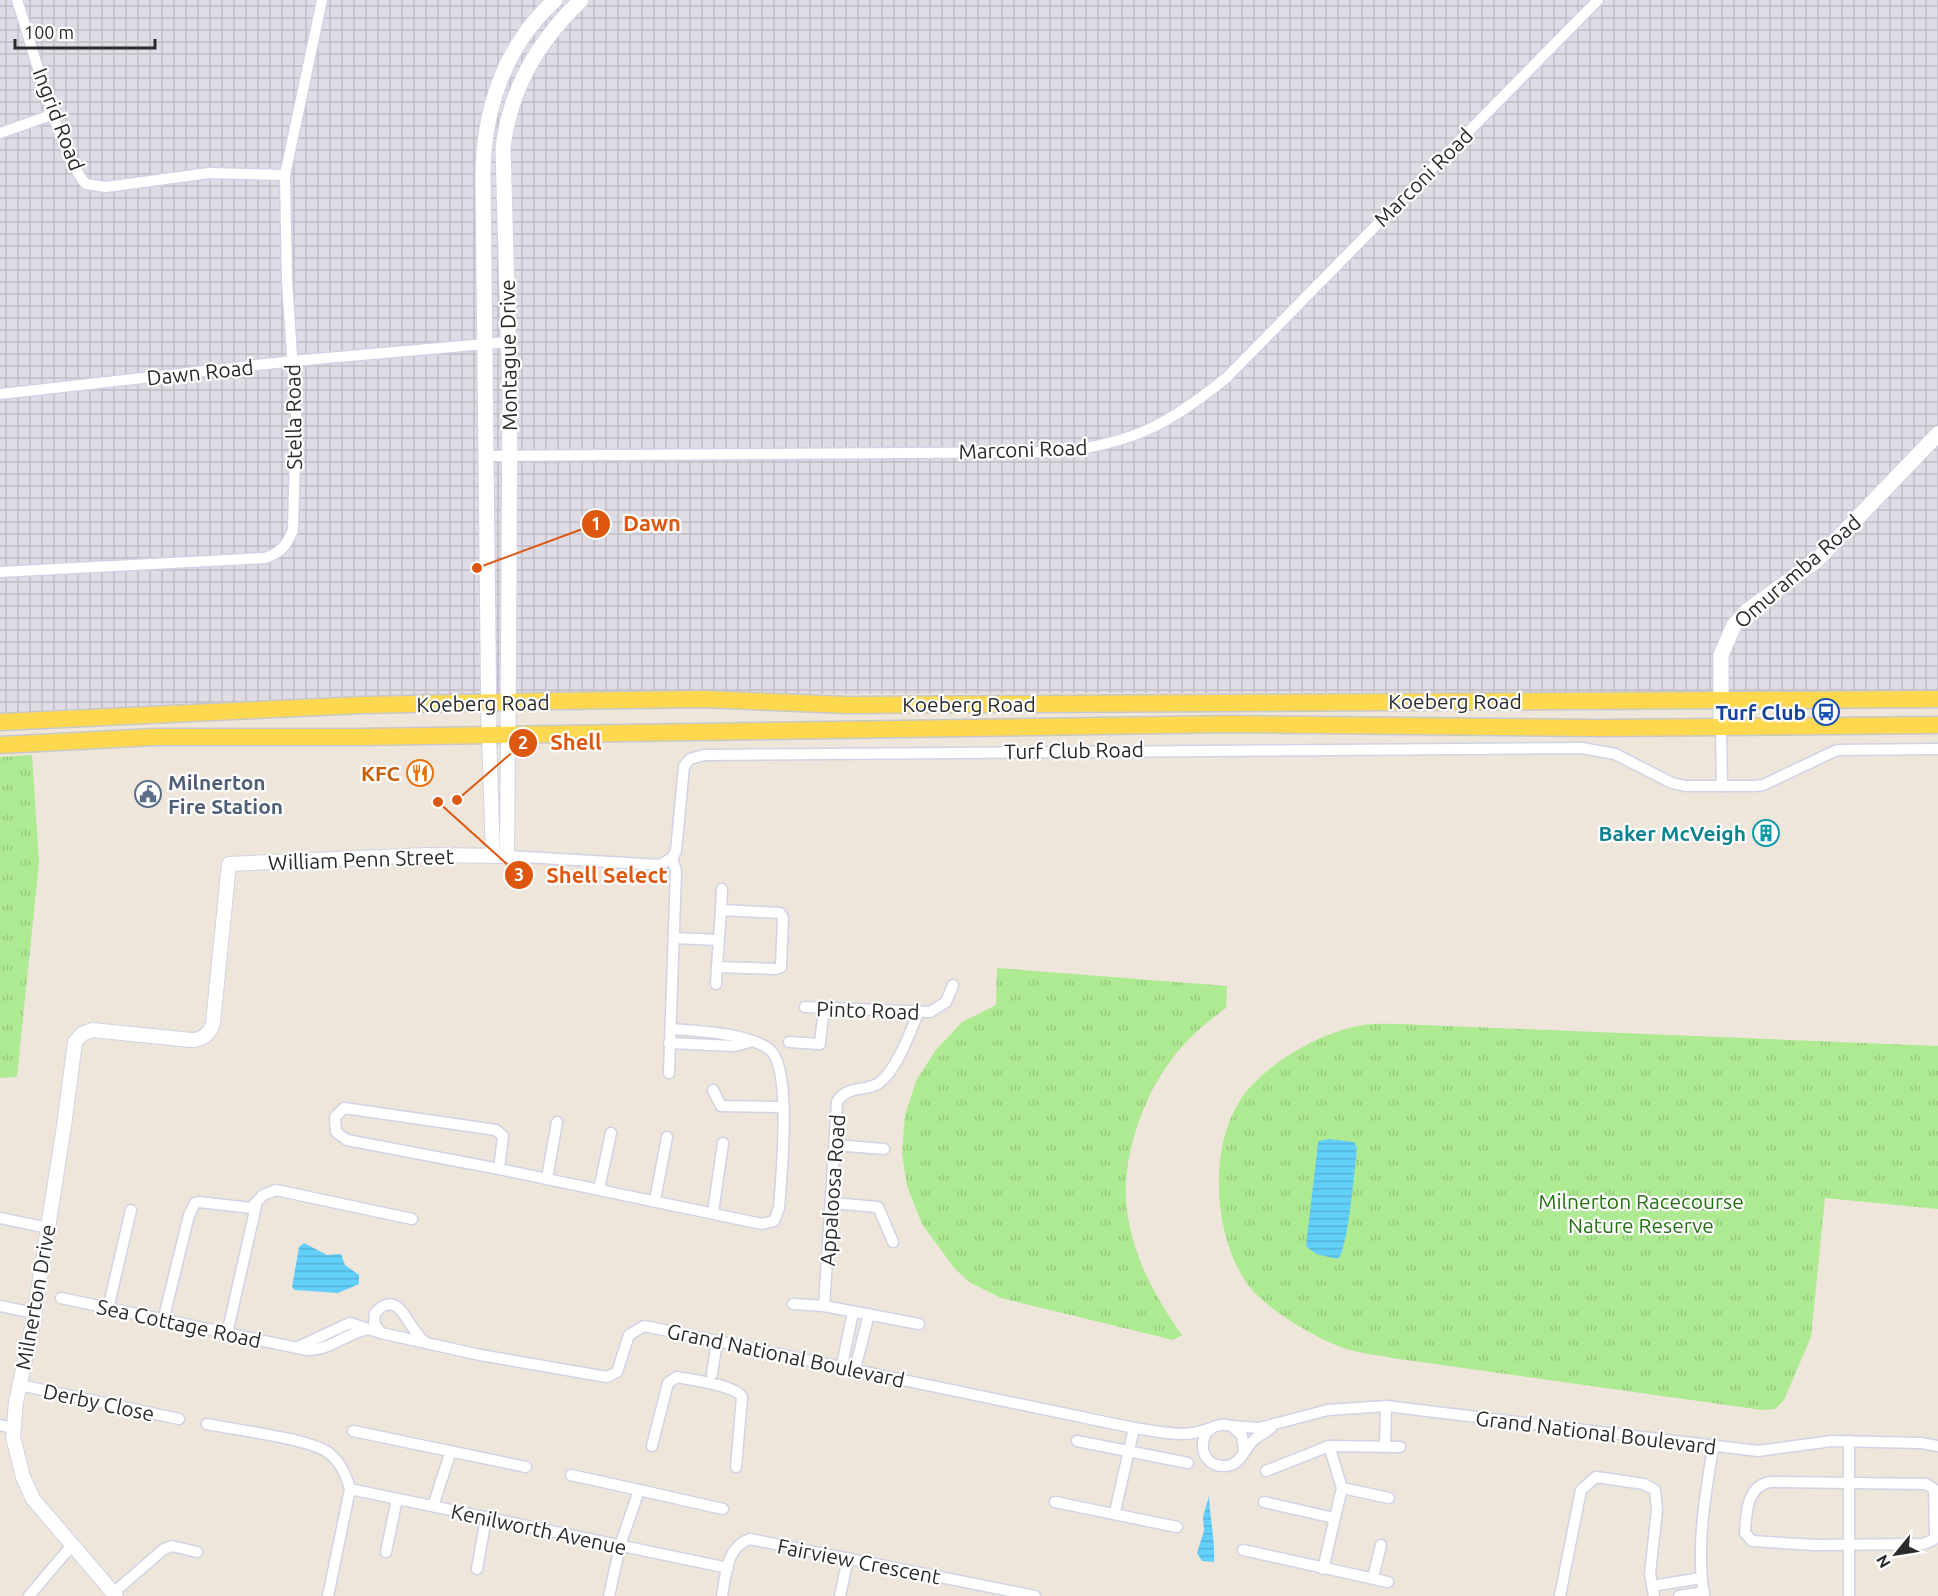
<svg xmlns="http://www.w3.org/2000/svg" width="1938" height="1596" viewBox="0 0 1938 1596" font-family="Ubuntu,sans-serif">
  <defs>
    <pattern id="industrial-grid" width="8" height="8" patternUnits="userSpaceOnUse" patternTransform="scale(1.5)"><rect width="8" height="8" fill="#dfdce5"/><path d="M0 4h8M4 0v8" fill="none" stroke="#c0bdc5"/></pattern>
    <pattern id="park-tufts" width="24" height="20" patternUnits="userSpaceOnUse" patternTransform="scale(1.5)"><rect width="24" height="20" fill="#aeea92"/><path d="M3 7l-1-3M5 7V3M7 7l1-3M15 17l-1-3M17 17v-4M19 17l1-3" fill="none" stroke="#96c97e"/></pattern>
    <pattern id="water-rules" width="6" height="5" patternUnits="userSpaceOnUse" patternTransform="scale(1.5)"><rect width="6" height="5" fill="#63cffb"/><path d="M0 2.5h6" fill="none" stroke="#56b2d7"/></pattern>
  </defs>
  <rect width="100%" height="100%" fill="#eee6db"/>
  <polygon fill="url(#industrial-grid)" points="0,0 1938,0 1938,691 454,695 0,719"/>
  <g fill="url(#park-tufts)">
    <polygon points="32,755 39,862 17,1077 0,1078 0,757"/>
    <path d="M 997,968 L 1227,986 L 1226,1008 C 1204,1024 1182,1043 1167,1066 C 1140,1104 1121,1163 1127,1210 C 1133,1257 1155,1297 1182,1335 L 1173,1340 L 1001,1298 L 969,1282 L 955,1269 L 922,1224 L 907,1186 L 902,1154 L 905,1115 L 916,1081 L 935,1051 L 962,1022 L 996,1005 Z"/>
    <path d="M 1399,1024 L 1938,1046 L 1938,1209 L 1825,1198 L 1811,1337 L 1784,1400 L 1775,1409 L 1762,1410 L 1392,1358 C 1375,1354 1354,1353 1338,1346 C 1311,1335 1266,1309 1248,1285 C 1211,1234 1206,1133 1252,1085 C 1277,1058 1322,1033 1358,1026 C 1371,1023 1386,1024 1399,1024 Z"/>
  </g>
  <g fill="url(#water-rules)">
    <path d="M 1329,1139 L 1354,1142 L 1357,1148 C 1355,1165 1348,1251 1338,1259 L 1316,1254 L 1306,1246 L 1318,1143 L 1319,1141 Z"/>
    <polygon points="304,1243 327,1255 341,1254 345,1265 359,1275 359,1284 338,1293 295,1290 292,1287 299,1247"/>
    <path d="M 1209,1496 C 1210,1519 1215,1539 1214,1562 L 1202,1561 L 1197,1553 L 1204,1531 L 1203,1517 Z"/>
  </g>
  <g fill="none" stroke-linecap="round" stroke-linejoin="round">
    <defs>
      <g id="minor">
        <path d="M 17,0 C 31,41 60,157 86,184 L 106,187 L 209,173 L 285,175"/>
        <polyline points="0,133 54,114"/>
        <polyline points="0,394 293,361 508,342"/>
        <path d="M 487,456 L 1059,452 C 1133,443 1168,425 1226,378 L 1598,0"/>
        <path d="M 0,572 L 265,558 C 282,552 286,546 293,530 L 296,415 L 287,281 L 285,175 L 322,0"/>
        <polyline points="1721,727 1722,786"/>
        <polyline points="507,856 660,865 672,858 676,851 684,766 690,759 704,755 1582,748 1615,754 1672,783 1685,786 1754,786 1763,785 1837,750 1938,749"/>
        <polygon points="721,910 780,913 783,918 781,967 776,969 717,967"/>
        <polyline points="721,910 722,889"/>
        <polyline points="674,938 718,940"/>
        <polyline points="716,984 717,967"/>
        <polyline points="805,1007 930,1012 946,1002 953,985"/>
        <path d="M 918,1013 C 910,1033 896,1071 879,1083 C 865,1092 847,1085 837,1102 L 824,1306 L 919,1324"/>
        <polyline points="789,1042 820,1044 824,1008"/>
        <polyline points="669,1043 734,1046 750,1042"/>
        <polyline points="669,1073 676,871 672,858"/>
        <polyline points="713,1090 721,1106 784,1107"/>
        <polygon points="344,1108 496,1130 503,1136 499,1169 347,1140 336,1132 335,1117"/>
        <polyline points="835,1145 884,1149"/>
        <path d="M 499,1169 L 762,1224 L 774,1221 L 779,1208 C 781,1179 793,1066 769,1049 C 747,1033 697,1031 670,1029"/>
        <polyline points="547,1178 557,1122"/>
        <polyline points="599,1189 611,1133"/>
        <polyline points="655,1200 667,1137"/>
        <polyline points="832,1203 878,1207 893,1242"/>
        <polyline points="713,1212 723,1143"/>
        <polyline points="0,1218 48,1228"/>
        <path d="M 61,1298 L 307,1350 C 329,1351 346,1333 368,1329"/>
        <polyline points="793,1304 824,1306"/>
        <polyline points="0,1306 34,1313"/>
        <polyline points="108,1309 131,1210"/>
        <polyline points="163,1321 189,1215 195,1203 199,1202 251,1208 263,1195 276,1190 412,1219"/>
        <path d="M 381,1333 L 374,1323 L 375,1313 C 400,1286 407,1329 424,1341"/>
        <polyline points="227,1334 256,1206"/>
        <path d="M 298,1347 L 350,1323 L 381,1333 L 480,1355 L 607,1377 L 617,1372 L 629,1335 L 644,1326 L 1134,1428 C 1162,1432 1184,1439 1211,1428"/>
        <polyline points="842,1365 853,1312"/>
        <polyline points="855,1369 869,1314"/>
        <polyline points="712,1374 717,1341"/>
        <polyline points="20,1385 179,1419"/>
        <path d="M 207,1424 C 236,1430 303,1438 326,1451 C 340,1460 346,1474 350,1489 L 328,1596"/>
        <polyline points="0,1425 13,1428"/>
        <polyline points="1232,1426 1259,1428 1328,1410 1386,1406 1758,1451 1832,1441 1921,1443 1938,1446"/>
        <polyline points="353,1431 526,1467"/>
        <polyline points="1077,1441 1188,1463"/>
        <path d="M 652,1446 L 668,1383 L 677,1377 C 692,1380 735,1385 742,1397 L 736,1467"/>
        <polyline points="1385,1446 1386,1406"/>
        <path d="M 1244,1451 L 1242,1436 L 1232,1426 C 1196,1416 1193,1468 1225,1466 C 1241,1466 1244,1448 1255,1439 C 1260,1435 1266,1432 1271,1428"/>
        <polyline points="1266,1471 1329,1446 1400,1447"/>
        <polyline points="571,1475 639,1490 620,1546 609,1596"/>
        <path d="M 1771,1482 L 1926,1484 L 1934,1489 L 1935,1536 L 1933,1540 L 1923,1544 L 1815,1545 L 1752,1541 L 1745,1533 C 1746,1513 1747,1485 1771,1482 Z"/>
        <polyline points="1342,1488 1389,1498"/>
        <polyline points="350,1489 728,1568"/>
        <polyline points="639,1490 723,1509"/>
        <polyline points="1055,1502 1177,1527"/>
        <polyline points="1264,1502 1334,1518"/>
        <polyline points="433,1506 451,1451"/>
        <polyline points="1115,1512 1134,1428"/>
        <polyline points="1243,1550 1388,1582"/>
        <polyline points="386,1552 397,1499"/>
        <polyline points="477,1569 486,1518"/>
        <polyline points="1323,1569 1342,1488 1329,1446"/>
        <polyline points="1373,1578 1381,1545"/>
        <polyline points="1652,1586 1701,1578"/>
        <polyline points="113,1593 164,1549 172,1546 197,1552"/>
        <polyline points="29,1596 72,1545"/>
        <path d="M 722,1596 C 726,1574 726,1547 750,1539 L 1035,1596"/>
        <polyline points="840,1596 848,1558"/>
        <polyline points="1560,1596 1581,1490 1596,1477 1644,1484 1655,1490 1657,1510 1650,1574 1654,1596"/>
        <polyline points="1679,1596 1704,1592"/>
        <path d="M 1704,1596 C 1696,1547 1705,1496 1713,1448"/>
        <polyline points="1849,1596 1849,1441"/>
      </g>
      <g id="tertiary">
        <polyline points="489,734 493,856"/>
        <path d="M 116,1596 L 33,1499 L 23,1477 L 13,1437 L 16,1402 L 33,1323 L 64,1126 L 75,1042 L 82,1034 L 92,1030 L 191,1040 C 202,1040 210,1034 213,1023 L 229,864 L 426,855 L 507,856 L 508,734"/>
      </g>
      <g id="secondary">
        <polyline points="1721,727 1721,655 1734,625 1748,610 1816,561 1938,434"/>
        <path d="M 489,734 L 483,178 C 483,111 504,46 555,0"/>
        <path d="M 508,734 L 510,397 L 503,148 C 510,88 538,41 581,0"/>
      </g>
      <g id="primary">
        <polyline points="0,722 363,705 554,701 702,699 847,705 1938,699"/>
        <polyline points="0,745 154,737 361,737 1232,724 1596,728 1938,725"/>
      </g>
    </defs>
    <use href="#minor" stroke="#d0d3e5" stroke-width="13"/>
    <use href="#tertiary" stroke="#d0d3e5" stroke-width="16"/>
    <use href="#secondary" stroke="#d0d3e5" stroke-width="17"/>
    <use href="#primary" stroke="#c8c8c8" stroke-width="19"/>
    <use href="#minor" stroke="#fff" stroke-width="10"/>
    <use href="#tertiary" stroke="#fff" stroke-width="14"/>
    <use href="#secondary" stroke="#fff" stroke-width="15"/>
    <use href="#primary" stroke="#fed94f" stroke-width="16"/>
  </g>
  <defs>
    <symbol id="bus-ring" viewBox="-11 -11 22 22"><circle r="9.5" fill="#fff" stroke="#1a4fb4" stroke-width="1.5"/><path d="M-5-6H5V4H4V6H2V4H-2V6H-4V4H-5ZM-3.5-4V0h7V-4ZM-3.5 1.2v1.5H-2V1.2ZM2 1.2v1.5H3.5V1.2Z" fill="#1a4fb4"/></symbol>
    <symbol id="restaurant-ring" viewBox="-11 -11 22 22"><circle r="9.5" fill="#fff" stroke="#e8710a" stroke-width="1.5"/><path d="M-5-6h1v4h1v-4h1v4h1v-4h1v5L-1.5 .5V6h-2V.5L-5-1ZM5-6V6H3V1.5H1.5Q1.5-4 5-6Z" fill="#e8710a"/></symbol>
    <symbol id="civic-ring" viewBox="-11 -11 22 22"><circle r="9.5" fill="#fff" stroke="#5c6f8a" stroke-width="1.5"/><path d="M-.6-6.5H3V-4.5H.6V-3L4-1V1h2V6H-6V1h2V-1L-.6-3ZM-1.2 2.5V6h2.4V2.5Z" fill="#5c6f8a"/></symbol>
    <symbol id="building-ring" viewBox="-11 -11 22 22"><circle r="9.5" fill="#fff" stroke="#0f9aa8" stroke-width="1.5"/><path d="M-4-6H4V6H1V3H-1V6H-4ZM-2.5-4.3h1.7v1.8h-1.7ZM.8-4.3h1.7v1.8H.8ZM-2.5-1h1.7V.8h-1.7ZM.8-1h1.7V.8H.8Z" fill="#0f9aa8"/></symbol>
  </defs>
  <g fill-rule="evenodd">
    <use href="#bus-ring" x="1811" y="697" width="30" height="30"/>
    <use href="#restaurant-ring" x="405" y="758" width="30" height="30"/>
    <use href="#civic-ring" x="133" y="779" width="30" height="30"/>
    <use href="#building-ring" x="1751" y="818" width="30" height="30"/>
  </g>
  <g text-anchor="middle" dominant-baseline="central" stroke-width="4.5" stroke-linejoin="round" paint-order="stroke">
    <g font-size="21" fill="#2a2a2a" stroke="#fff">
      <text transform="translate(59 119) rotate(69)">Ingrid Road</text>
      <text transform="translate(1423 177) rotate(-45)">Marconi Road</text>
      <text transform="translate(508 355) rotate(-91)">Montague Drive</text>
      <text transform="translate(200 372) rotate(-6)">Dawn Road</text>
      <text transform="translate(293 417) rotate(-91)">Stella Road</text>
      <text transform="translate(1023 449) rotate(-2)">Marconi Road</text>
      <text transform="translate(1797 571) rotate(-41)">Omuramba Road</text>
      <text x="1455" y="701">Koeberg Road</text>
      <text transform="translate(483 703) rotate(-1)">Koeberg Road</text>
      <text x="969" y="704">Koeberg Road</text>
      <text transform="translate(1074 750) rotate(-1)">Turf Club Road</text>
      <text transform="translate(361 859) rotate(-2)">William Penn Street</text>
      <text transform="translate(868 1010) rotate(2)">Pinto Road</text>
      <text transform="translate(832 1190) rotate(-86)">Appaloosa Road</text>
      <text transform="translate(35 1297) rotate(-80)">Milnerton Drive</text>
      <text transform="translate(179 1323) rotate(12)">Sea Cottage Road</text>
      <text transform="translate(786 1355) rotate(12)">Grand National Boulevard</text>
      <text transform="translate(99 1402) rotate(12)">Derby Close</text>
      <text transform="translate(1596 1432) rotate(7)">Grand National Boulevard</text>
      <text transform="translate(539 1529) rotate(12)">Kenilworth Avenue</text>
      <text transform="translate(859 1561) rotate(11)">Fairview Crescent</text>
    </g>
    <g font-size="21" font-weight="bold" fill="#164399" stroke="#fff" text-anchor="end">
      <text x="1806" y="712">Turf Club</text>
    </g>
    <g font-size="21" font-weight="bold" fill="#c56008" stroke="#fff" text-anchor="end">
      <text x="400" y="773">KFC</text>
    </g>
    <g font-size="21" font-weight="bold" fill="#4e5e75" stroke="#fff" text-anchor="start">
      <text x="168" y="782">Milnerton<tspan x="168" dy="24">Fire Station</tspan></text>
    </g>
    <g font-size="21" font-weight="bold" fill="#0d838f" stroke="#fff" text-anchor="end">
      <text x="1746" y="833">Baker McVeigh</text>
    </g>
    <g font-size="21" fill="#246f13" stroke="#fff">
      <text x="1641" y="1201">Milnerton Racecourse<tspan x="1641" dy="24">Nature Reserve</tspan></text>
    </g>
  </g>
  <path fill="none" stroke="#de570e" stroke-width="2" d="M477 568L596 524M457 800L523 743M438 802L519 875"/>
  <g fill="#de570e" stroke="#fff" stroke-width="2">
    <circle cx="477" cy="568" r="6"/>
    <circle cx="457" cy="800" r="6"/>
    <circle cx="438" cy="802" r="6"/>
    <circle cx="596" cy="524" r="15"/>
    <circle cx="523" cy="743" r="15"/>
    <circle cx="519" cy="875" r="15"/>
  </g>
  <g font-size="18" text-anchor="middle" font-weight="bold" fill="#fff">
    <text x="596" y="530">1</text>
    <text x="523" y="749">2</text>
    <text x="519" y="881">3</text>
  </g>
  <g font-size="22" text-anchor="middle" font-weight="bold" fill="#de570e" stroke="#fff" stroke-width="4.5" stroke-linejoin="round" paint-order="stroke">
    <text x="652" y="531">Dawn</text>
    <text x="576" y="750">Shell</text>
    <text x="607" y="883">Shell Select</text>
  </g>
  <g transform="translate(1896 1554) rotate(240)" stroke="#ffffff" stroke-width="4.5" paint-order="stroke">
  <path d="M0-4.5L10 22L0 15L-10 22Z" fill="#2a2a2a"/>
  <text y="-9" font-size="16" font-weight="bold" text-anchor="middle" fill="#2a2a2a">N</text>
  </g>
  <path d="M15 39v9h140v-9" fill="none" stroke="#2a2a2a" stroke-width="3"/>
  <text x="24" y="39" font-size="18" fill="#2a2a2a" stroke="#ffffff" stroke-width="4.5" paint-order="stroke">100 m</text>
</svg>
